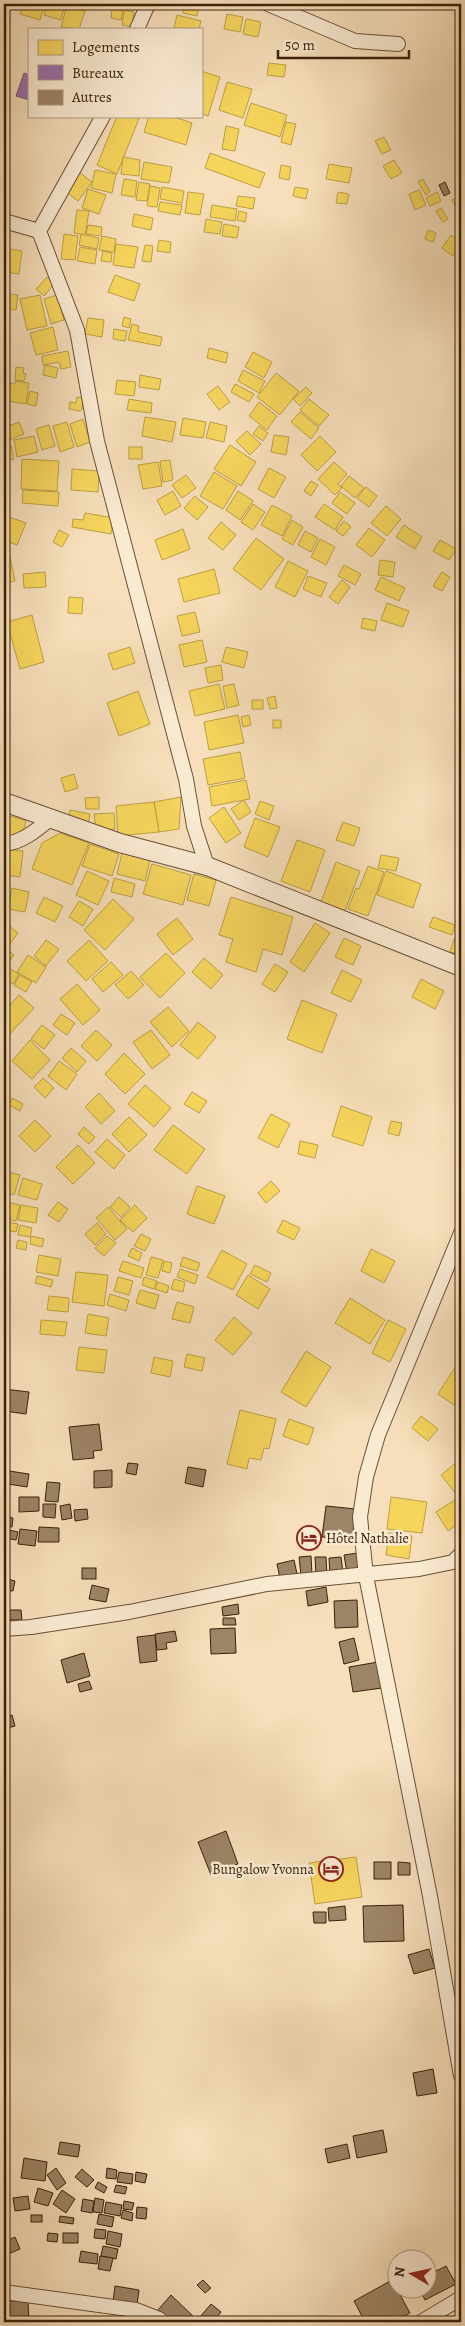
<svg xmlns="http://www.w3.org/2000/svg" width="465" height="2326" viewBox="0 0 465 2326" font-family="Alegreya,serif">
  <rect width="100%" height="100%" fill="#f6dfba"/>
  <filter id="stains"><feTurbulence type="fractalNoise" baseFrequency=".004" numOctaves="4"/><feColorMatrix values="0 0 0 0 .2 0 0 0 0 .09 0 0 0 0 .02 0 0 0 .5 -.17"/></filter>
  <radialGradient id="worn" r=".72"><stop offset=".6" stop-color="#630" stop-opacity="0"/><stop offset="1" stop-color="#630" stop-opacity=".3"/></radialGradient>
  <g fill="#f6d55c" stroke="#be9f43">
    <polygon points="23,4 45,4 40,20 20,14"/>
    <polygon points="47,4 65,4 61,20 44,15"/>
    <polygon points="185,4 199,6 197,16 183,13"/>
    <polygon points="67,5 85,11 79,29 61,27"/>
    <polygon points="112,9 123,11 121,20 111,18"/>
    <polygon points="124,10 134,12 132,27 122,25"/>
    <polygon points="227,14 243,17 240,32 224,29"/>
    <polygon points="177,15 201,21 199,29 174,28"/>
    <polygon points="246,19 261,22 258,37 243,34"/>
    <polygon points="269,63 286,65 284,77 267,75"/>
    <polygon points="201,71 220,77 208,116 201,113"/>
    <polygon points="227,82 252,89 243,118 219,110"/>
    <polygon points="251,103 287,115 280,137 244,125"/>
    <polygon points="117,116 140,116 117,174 97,165"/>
    <polygon points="149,116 171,116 192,123 186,145 144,132"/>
    <polygon points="286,122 296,124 291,145 281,142"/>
    <polygon points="226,126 239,129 235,151 222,149"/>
    <polygon points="384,137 391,150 382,154 375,141"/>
    <polygon points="210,153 265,173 259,188 205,168"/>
    <polygon points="123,157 140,160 139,176 121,174"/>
    <polygon points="394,160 402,173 391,179 383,166"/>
    <polygon points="144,162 172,167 169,183 141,179"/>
    <polygon points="329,164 352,168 349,183 326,179"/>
    <polygon points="281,165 291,167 289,180 279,178"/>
    <polygon points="95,170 116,174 112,193 91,188"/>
    <polygon points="79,172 92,182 78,201 65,191"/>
    <polygon points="124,179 137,181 135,197 121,195"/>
    <polygon points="423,179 430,192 426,195 418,182"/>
    <polygon points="139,182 150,184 147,201 136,200"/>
    <polygon points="150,186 160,188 157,207 147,206"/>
    <polygon points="162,187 184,191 182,203 160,199"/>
    <polygon points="295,187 308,189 306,199 293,196"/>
    <polygon points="88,189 106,195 99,214 82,208"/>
    <polygon points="419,190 426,205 415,210 409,194"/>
    <polygon points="188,192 204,194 200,215 185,213"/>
    <polygon points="338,192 349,194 347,204 336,203"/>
    <polygon points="437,192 441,201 430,206 426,198"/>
    <polygon points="461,195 461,218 452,200"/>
    <polygon points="238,196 255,198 253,209 236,206"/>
    <polygon points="160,202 182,205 180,215 158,211"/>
    <polygon points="212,205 237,209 235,221 210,217"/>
    <polygon points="441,208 448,219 443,222 436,211"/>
    <polygon points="77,210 89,211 85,235 74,233"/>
    <polygon points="239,211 247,213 245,222 237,220"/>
    <polygon points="134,214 153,218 151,230 132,226"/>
    <polygon points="206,219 222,222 220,234 204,232"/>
    <polygon points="224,224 239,227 237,238 222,236"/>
    <polygon points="88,225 102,227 101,236 86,234"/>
    <polygon points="428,230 436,233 433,242 425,239"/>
    <polygon points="64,234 78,236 75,260 61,259"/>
    <polygon points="81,234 99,238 97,249 79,245"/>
    <polygon points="451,235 461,242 453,256 442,248"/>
    <polygon points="102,236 116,239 114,252 99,250"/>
    <polygon points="159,240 171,242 170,253 157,251"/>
    <polygon points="116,244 138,247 134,268 113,265"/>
    <polygon points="145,245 153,246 151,262 142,261"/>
    <polygon points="80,247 97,250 95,264 77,261"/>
    <polygon points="4,248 22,251 19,274 4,272"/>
    <polygon points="103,251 112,253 111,262 101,261"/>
    <polygon points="115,275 140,284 134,301 108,292"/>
    <polygon points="47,277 54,284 44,296 36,289"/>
    <polygon points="4,293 18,295 16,310 4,309"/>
    <polygon points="40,295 47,326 27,330 20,299"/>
    <polygon points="57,295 64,320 51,324 44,299"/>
    <polygon points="124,317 131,319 129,328 122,326"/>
    <polygon points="88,318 104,320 102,337 85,334"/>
    <polygon points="132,324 139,326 138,332 162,337 160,346 128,340"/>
    <polygon points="53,327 58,350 36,355 30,333"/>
    <polygon points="114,329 127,331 125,341 113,339"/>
    <polygon points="209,348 228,353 226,363 207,358"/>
    <polygon points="68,351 71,367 61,369 59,362 43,365 42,356"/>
    <polygon points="253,352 272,362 264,378 245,367"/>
    <polygon points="45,365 58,368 56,378 43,375"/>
    <polygon points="16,367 24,368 23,373 26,374 24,381 15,380"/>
    <polygon points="243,370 265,381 259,393 238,381"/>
    <polygon points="276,373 299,391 280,415 257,397"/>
    <polygon points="140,375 161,379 159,390 139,387"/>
    <polygon points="117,380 136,382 134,396 115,394"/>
    <polygon points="15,381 29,383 26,404 6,401 9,383 15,384"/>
    <polygon points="235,384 254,394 249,402 231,392"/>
    <polygon points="218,386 230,402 219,410 207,394"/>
    <polygon points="306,387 312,393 300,406 293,399"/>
    <polygon points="30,391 38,393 36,406 27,404"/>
    <polygon points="77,397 83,398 82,409 80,411 69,409 70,402 76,403"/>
    <polygon points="129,399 152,403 151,413 127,410"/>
    <polygon points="309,399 329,415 319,426 300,410"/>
    <polygon points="259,402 277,416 267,430 249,416"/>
    <polygon points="300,412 319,428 311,439 291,422"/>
    <polygon points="145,417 176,422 172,442 142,436"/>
    <polygon points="183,418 206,422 203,438 180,435"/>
    <polygon points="83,419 90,442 77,447 70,424"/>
    <polygon points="19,422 24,434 5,442 4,428"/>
    <polygon points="67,422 74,447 60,452 53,426"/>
    <polygon points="210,422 227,426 224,442 206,438"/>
    <polygon points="49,425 55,446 42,450 36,429"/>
    <polygon points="259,426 268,433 263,441 253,434"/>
    <polygon points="247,431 261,444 250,455 236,441"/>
    <polygon points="274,435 289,437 286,455 271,452"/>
    <polygon points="34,436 38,452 17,457 14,440"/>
    <polygon points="320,436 336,452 317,471 301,455"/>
    <polygon points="11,445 14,459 4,461 4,446"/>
    <polygon points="230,445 256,462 241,486 214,469"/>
    <rect x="129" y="447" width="13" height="12"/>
    <polygon points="22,459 59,461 57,491 21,489"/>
    <polygon points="170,460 173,480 163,482 160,461"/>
    <polygon points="158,462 162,486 143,489 138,465"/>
    <polygon points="334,462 347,474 338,484 342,488 335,495 318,479"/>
    <polygon points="269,468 286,477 274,498 258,489"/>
    <polygon points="72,469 99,471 98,492 71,490"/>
    <polygon points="214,472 237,486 223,509 200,496"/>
    <polygon points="186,475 196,488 182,498 172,485"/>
    <polygon points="349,476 364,488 355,498 341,486"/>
    <polygon points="311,481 318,485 311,496 304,491"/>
    <polygon points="366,487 377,496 369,507 357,498"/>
    <polygon points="23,490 59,492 58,506 22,503"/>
    <polygon points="173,491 181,506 165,515 157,500"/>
    <polygon points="238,491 253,501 240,520 226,510"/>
    <polygon points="340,492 355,503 347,514 332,503"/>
    <polygon points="195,496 208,507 197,520 184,508"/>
    <polygon points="4,502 8,504 4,515 26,523 17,545 4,540"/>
    <polygon points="253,504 265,512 253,530 241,522"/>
    <polygon points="324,504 343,517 335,530 315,517"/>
    <polygon points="272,505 292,516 282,536 261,525"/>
    <polygon points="386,506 401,519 387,536 371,523"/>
    <polygon points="85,513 114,518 111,534 72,527 73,519 83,520"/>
    <polygon points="292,520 303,527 293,545 282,539"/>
    <polygon points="344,521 351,527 343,536 336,531"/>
    <polygon points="221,522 236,535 223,550 208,538"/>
    <polygon points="404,525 422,537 415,549 396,537"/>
    <polygon points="369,528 385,540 372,557 356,545"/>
    <polygon points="183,529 190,549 162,560 155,540"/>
    <polygon points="59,530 69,535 62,547 53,542"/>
    <polygon points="305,531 318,538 311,552 298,545"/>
    <polygon points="256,538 284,559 261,590 233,569"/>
    <polygon points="320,539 335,547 326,565 311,557"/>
    <polygon points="440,540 456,549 449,560 433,551"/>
    <polygon points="8,547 15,581 4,583 4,548"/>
    <polygon points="380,560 395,562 393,577 378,575"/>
    <polygon points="288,561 308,571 295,597 275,587"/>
    <polygon points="344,565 361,574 355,585 338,576"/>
    <polygon points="214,569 220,593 184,602 178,579"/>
    <polygon points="45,572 46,587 24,588 23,574"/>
    <polygon points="442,572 450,577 442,591 433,586"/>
    <polygon points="308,576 327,583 321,597 303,589"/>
    <polygon points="381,577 405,588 399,601 375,590"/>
    <polygon points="342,580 350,587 338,604 329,597"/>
    <polygon points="69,597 83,598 82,614 68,613"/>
    <polygon points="387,603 409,611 403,627 381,620"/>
    <polygon points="195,612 200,632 182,636 177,616"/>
    <polygon points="32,615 44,662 20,669 7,622"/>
    <polygon points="363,618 377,621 375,631 361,628"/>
    <polygon points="202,640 207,662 184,667 179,645"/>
    <polygon points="130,647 135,663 113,670 108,654"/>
    <polygon points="226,647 248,652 244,668 222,662"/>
    <polygon points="221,665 223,680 208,683 205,668"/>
    <polygon points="219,684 225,709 195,716 189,691"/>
    <polygon points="234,684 239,705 227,708 223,686"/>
    <polygon points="138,691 150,724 119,736 107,703"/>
    <polygon points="275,696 277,708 270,709 267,698"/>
    <rect x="252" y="700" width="11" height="9"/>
    <polygon points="238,715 244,743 209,750 204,722"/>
    <polygon points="249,715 251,725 243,727 241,717"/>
    <rect x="273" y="720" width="8" height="8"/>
    <polygon points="240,752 245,778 208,785 203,759"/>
    <polygon points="74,774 78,788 65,792 61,778"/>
    <polygon points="246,780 250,799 212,806 209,787"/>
    <polygon points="99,797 99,809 86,809 85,798"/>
    <polygon points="181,797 179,829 159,832 154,802"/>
    <polygon points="244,800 251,812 239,820 231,809"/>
    <polygon points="260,801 274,806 269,820 255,814"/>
    <polygon points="154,802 159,832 118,836 116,806"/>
    <polygon points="224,807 241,833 226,843 209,818"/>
    <polygon points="70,810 90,814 88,825 68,822"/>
    <polygon points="114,813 115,829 96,831 94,814"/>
    <polygon points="4,814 26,821 22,836 4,841"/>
    <polygon points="255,818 280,827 268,857 244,847"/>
    <polygon points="343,822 360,828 354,846 336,840"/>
    <polygon points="60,833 89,843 72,885 32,869 42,843"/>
    <polygon points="297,840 325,850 310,892 281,881"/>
    <polygon points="90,844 119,854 112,876 82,866"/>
    <polygon points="4,849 23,851 20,877 4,875"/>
    <polygon points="122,853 150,860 145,881 117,874"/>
    <polygon points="381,855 399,858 396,871 378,868"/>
    <polygon points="336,862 360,871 345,911 321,902"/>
    <polygon points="152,864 191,875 183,905 143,894"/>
    <polygon points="368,866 384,872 368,916 348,909 356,888 359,889"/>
    <polygon points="87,871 109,881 98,905 76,895"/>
    <polygon points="386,871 421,884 413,908 377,895"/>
    <polygon points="194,874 216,880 209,906 187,900"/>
    <polygon points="114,878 135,884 132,897 111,892"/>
    <polygon points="12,888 29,892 25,912 8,909"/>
    <polygon points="4,891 9,892 7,908 4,908"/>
    <polygon points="44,897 63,906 55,922 36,913"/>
    <polygon points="231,897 293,917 282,955 263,949 256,972 226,962 233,939 219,935"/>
    <polygon points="113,899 134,919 105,950 84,930"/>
    <polygon points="79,901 93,909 83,926 69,917"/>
    <polygon points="433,917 455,925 452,935 429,927"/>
    <polygon points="177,918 193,939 173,955 157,934"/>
    <polygon points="315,923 330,933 304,972 290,962"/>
    <polygon points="8,925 18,933 7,948 4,946 4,930"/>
    <polygon points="344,938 361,946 353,965 335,957"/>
    <polygon points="454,939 461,941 461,955 450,952"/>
    <polygon points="46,940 59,949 46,966 34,956"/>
    <polygon points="89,940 108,961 86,981 67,961"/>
    <polygon points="4,947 14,955 4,969"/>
    <polygon points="166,953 185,973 160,998 140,977"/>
    <polygon points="28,955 46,967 36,983 17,972"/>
    <polygon points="204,958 223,975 211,989 192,972"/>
    <polygon points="111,962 123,975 103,992 92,979"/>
    <polygon points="275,964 288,972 275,992 262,984"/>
    <polygon points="7,967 19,974 13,984 4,979 4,973"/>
    <polygon points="342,970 362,980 351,1002 331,993"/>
    <polygon points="131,971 144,985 128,999 115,985"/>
    <polygon points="20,975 32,982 26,992 14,985"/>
    <polygon points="421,979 444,991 435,1009 412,997"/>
    <polygon points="77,984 100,1010 83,1025 60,999"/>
    <polygon points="19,995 34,1008 7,1037 4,1034 4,1012"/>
    <polygon points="302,1000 337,1014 322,1053 287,1039"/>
    <polygon points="168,1007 189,1031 172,1047 150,1022"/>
    <polygon points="61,1014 75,1023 67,1035 53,1025"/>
    <polygon points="198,1022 216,1037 198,1059 180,1045"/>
    <polygon points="42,1025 55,1035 44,1049 31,1039"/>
    <polygon points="96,1030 112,1045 97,1061 81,1046"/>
    <polygon points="151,1030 170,1055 152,1069 133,1042"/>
    <polygon points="30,1040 50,1060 32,1079 12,1061"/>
    <polygon points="71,1048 86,1061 77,1072 62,1058"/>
    <polygon points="124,1053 145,1074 125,1094 105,1074"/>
    <polygon points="59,1061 77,1074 66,1090 48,1076"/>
    <polygon points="43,1078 54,1088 45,1098 34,1087"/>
    <polygon points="145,1085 171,1108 154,1127 128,1104"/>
    <polygon points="192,1092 207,1101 199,1113 184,1104"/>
    <polygon points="99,1093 115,1111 101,1124 85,1107"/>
    <polygon points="12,1098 23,1104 20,1111 9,1105"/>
    <polygon points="341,1106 372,1117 363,1146 332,1136"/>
    <polygon points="271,1114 290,1124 278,1148 258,1138"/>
    <polygon points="129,1117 147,1135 129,1152 112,1134"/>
    <polygon points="35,1120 51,1136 35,1152 19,1136"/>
    <polygon points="391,1121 402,1123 399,1136 388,1133"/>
    <polygon points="173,1125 205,1149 187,1174 154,1150"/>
    <polygon points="84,1127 95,1137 89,1144 78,1134"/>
    <polygon points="107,1139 125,1155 114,1169 95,1152"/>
    <polygon points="300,1141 318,1145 315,1158 298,1154"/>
    <polygon points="78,1145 95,1163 73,1184 56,1167"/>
    <polygon points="4,1171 20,1175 14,1195 4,1192"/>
    <polygon points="23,1178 42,1184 37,1200 18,1195"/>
    <polygon points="271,1181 280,1191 266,1203 258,1193"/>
    <polygon points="197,1186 225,1196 214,1224 187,1214"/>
    <polygon points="119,1197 130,1207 121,1217 110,1207"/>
    <polygon points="6,1202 20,1205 16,1221 4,1218"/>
    <polygon points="58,1202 68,1209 59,1222 48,1215"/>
    <polygon points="21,1205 38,1208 36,1223 18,1220"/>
    <polygon points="135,1205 147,1218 133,1232 120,1220"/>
    <polygon points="108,1207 127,1229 115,1240 96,1218"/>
    <polygon points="283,1220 300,1228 294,1240 277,1232"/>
    <polygon points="7,1222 18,1224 16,1232 5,1230"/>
    <polygon points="97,1223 106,1234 95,1245 85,1234"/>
    <polygon points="20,1225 32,1228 30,1237 18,1235"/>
    <polygon points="141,1234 151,1239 145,1251 134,1246"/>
    <polygon points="31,1236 44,1239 42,1247 30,1244"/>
    <polygon points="107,1236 116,1243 104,1256 95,1248"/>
    <polygon points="18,1240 27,1242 26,1250 16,1248"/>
    <polygon points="132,1248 142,1253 139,1261 128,1256"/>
    <polygon points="371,1249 395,1261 384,1283 361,1271"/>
    <polygon points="222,1250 247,1264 233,1290 207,1277"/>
    <polygon points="39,1255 61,1259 58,1276 36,1272"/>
    <polygon points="151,1257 163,1260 158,1278 146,1275"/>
    <polygon points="183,1257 200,1263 197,1271 180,1266"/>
    <polygon points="123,1261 144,1268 141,1278 119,1271"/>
    <polygon points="164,1261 172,1263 170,1273 162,1271"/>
    <polygon points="255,1265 271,1273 267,1282 250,1274"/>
    <polygon points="180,1269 198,1275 195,1284 177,1277"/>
    <polygon points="76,1272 108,1275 104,1306 72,1302"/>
    <polygon points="248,1275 270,1289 258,1309 236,1295"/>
    <polygon points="37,1276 53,1280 51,1287 35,1283"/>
    <polygon points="118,1277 133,1281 129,1295 114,1291"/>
    <polygon points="144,1277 157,1281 154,1289 142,1285"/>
    <polygon points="174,1279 185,1282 183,1292 171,1289"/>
    <polygon points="158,1282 169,1286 167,1293 155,1289"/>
    <polygon points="140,1290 159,1295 155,1309 136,1303"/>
    <polygon points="110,1294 129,1300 126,1311 107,1305"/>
    <polygon points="49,1296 69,1298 68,1312 47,1310"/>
    <polygon points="350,1298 385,1320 370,1344 335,1323"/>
    <polygon points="177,1302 194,1307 190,1323 172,1319"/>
    <polygon points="88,1314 109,1318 106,1336 85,1333"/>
    <polygon points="234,1317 252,1333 233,1355 215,1340"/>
    <polygon points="41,1320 67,1322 65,1336 40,1334"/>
    <polygon points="388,1320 406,1329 390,1362 372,1353"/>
    <polygon points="79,1347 107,1350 104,1373 76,1370"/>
    <polygon points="306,1351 331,1367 306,1407 281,1392"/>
    <polygon points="187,1354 205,1358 202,1371 184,1367"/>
    <polygon points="154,1357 173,1361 170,1377 151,1373"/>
    <polygon points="461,1358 461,1408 460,1409 438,1394"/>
    <polygon points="240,1410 276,1419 269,1449 264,1448 261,1460 249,1458 247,1469 227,1464"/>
    <polygon points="421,1416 438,1429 428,1441 412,1428"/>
    <polygon points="289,1419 314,1428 308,1445 283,1436"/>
    <polygon points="456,1463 461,1470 461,1489 456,1494 441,1475"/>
    <polygon points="461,1496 461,1522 448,1531 436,1512"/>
    <polygon points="391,1497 427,1502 422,1533 387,1529"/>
    <polygon points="389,1533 412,1536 409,1559 386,1555"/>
    <polygon points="356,1857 362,1897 315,1904 309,1863"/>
  </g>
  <polygon fill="#9970ab" stroke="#7d587b" points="24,73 29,75 29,100 16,96"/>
  <g fill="#9c8466" stroke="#3b210a">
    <polygon points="445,182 450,193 444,196 439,185"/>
    <polygon points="4,1389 29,1392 26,1414 4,1411"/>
    <polygon points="99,1424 102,1450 93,1451 94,1458 73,1460 69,1427"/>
    <polygon points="128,1463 138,1464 136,1475 126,1473"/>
    <polygon points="188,1467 206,1470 203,1487 185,1483"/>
    <polygon points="112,1470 112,1487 94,1488 94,1471"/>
    <polygon points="9,1471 29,1474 27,1487 8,1484"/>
    <polygon points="47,1482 60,1483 58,1502 45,1501"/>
    <polygon points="19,1497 39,1497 39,1511 19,1512"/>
    <polygon points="43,1504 56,1504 55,1518 43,1517"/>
    <polygon points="70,1504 72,1518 62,1520 60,1506"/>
    <polygon points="326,1506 356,1509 352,1540 322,1537"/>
    <polygon points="87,1509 88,1519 75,1521 74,1510"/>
    <polygon points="4,1516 13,1518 12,1527 4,1526"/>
    <polygon points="39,1527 59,1528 59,1542 38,1542"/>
    <polygon points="4,1529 18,1532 16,1540 4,1538"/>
    <polygon points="20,1529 37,1531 35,1546 18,1544"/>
    <polygon points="358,1553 360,1571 347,1573 344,1555"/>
    <polygon points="311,1556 312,1574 301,1575 299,1557"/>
    <polygon points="315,1557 326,1557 327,1576 316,1576"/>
    <polygon points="341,1557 343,1573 330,1575 329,1558"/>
    <polygon points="294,1560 297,1574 280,1578 277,1564"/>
    <rect x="82" y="1568" width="14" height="11"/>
    <polygon points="4,1578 15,1581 13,1591 4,1590"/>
    <polygon points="92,1585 109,1589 106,1602 89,1599"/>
    <polygon points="326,1587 328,1602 308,1606 306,1591"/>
    <polygon points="357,1600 358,1627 335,1628 334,1601"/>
    <polygon points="238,1604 239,1614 223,1616 222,1607"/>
    <polygon points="9,1610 21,1610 22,1620 9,1620"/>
    <polygon points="223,1618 235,1618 236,1625 223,1625"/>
    <polygon points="235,1628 236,1653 211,1654 210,1629"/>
    <polygon points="175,1631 177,1641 166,1643 167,1649 157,1650 155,1634"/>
    <polygon points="155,1635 157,1661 140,1663 137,1637"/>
    <polygon points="354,1638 359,1660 344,1664 339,1642"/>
    <polygon points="84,1653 90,1676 67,1683 61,1660"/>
    <polygon points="378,1662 382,1688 353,1692 349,1667"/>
    <polygon points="89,1681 92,1689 80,1692 78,1684"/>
    <polygon points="12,1715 15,1726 4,1729 4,1718"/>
    <polygon points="226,1831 238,1864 211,1875 198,1842"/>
    <rect x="374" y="1862" width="17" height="17"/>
    <polygon points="398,1862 410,1863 410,1875 398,1875"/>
    <polygon points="403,1905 404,1941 364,1942 363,1906"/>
    <polygon points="345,1906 346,1920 329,1921 328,1908"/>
    <polygon points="313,1912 326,1912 326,1923 314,1923"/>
    <polygon points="429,1949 435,1968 414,1974 408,1955"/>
    <polygon points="433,2069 437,2093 417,2096 413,2073"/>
    <polygon points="383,2130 387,2152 357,2158 353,2136"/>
    <polygon points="60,2142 80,2145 78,2157 58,2154"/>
    <polygon points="347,2144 350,2158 328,2163 325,2149"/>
    <polygon points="24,2158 47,2162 45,2181 21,2178"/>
    <polygon points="56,2168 66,2183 57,2190 47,2175"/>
    <polygon points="107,2168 117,2170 116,2179 106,2178"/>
    <polygon points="82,2169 94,2180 87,2187 75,2177"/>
    <polygon points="119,2172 133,2174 132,2184 117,2182"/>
    <polygon points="136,2172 147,2174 145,2183 135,2181"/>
    <polygon points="98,2182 107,2187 104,2193 95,2188"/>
    <polygon points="116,2185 127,2187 125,2194 114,2192"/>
    <polygon points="38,2188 53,2193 48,2206 34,2202"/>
    <polygon points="62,2190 75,2199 66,2213 53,2204"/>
    <polygon points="28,2196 30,2209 15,2211 13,2198"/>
    <polygon points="95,2198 104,2200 102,2213 93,2212"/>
    <polygon points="83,2199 94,2201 92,2213 81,2211"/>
    <polygon points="124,2201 134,2203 132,2210 123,2209"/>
    <polygon points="106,2202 122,2205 120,2216 104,2213"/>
    <polygon points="137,2207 147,2208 146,2219 136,2218"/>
    <polygon points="123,2210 133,2213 132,2221 121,2218"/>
    <polygon points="99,2214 114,2217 112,2227 97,2224"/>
    <rect x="31" y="2215" width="11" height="7"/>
    <polygon points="60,2216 74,2218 73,2224 59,2222"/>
    <polygon points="95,2229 106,2230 105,2239 94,2238"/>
    <polygon points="108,2231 122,2234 120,2247 106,2244"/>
    <polygon points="48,2233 58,2234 57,2242 47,2241"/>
    <rect x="63" y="2233" width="15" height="10"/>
    <polygon points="15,2237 20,2249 6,2255 4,2242"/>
    <polygon points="103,2246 118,2249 116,2259 101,2256"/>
    <polygon points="81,2251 98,2254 97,2264 79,2262"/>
    <polygon points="100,2256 113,2258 110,2271 98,2269"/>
    <polygon points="446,2266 456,2284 425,2300 419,2288 428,2288 428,2275"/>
    <polygon points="203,2280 211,2288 205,2293 197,2285"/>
    <polygon points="392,2280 410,2313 394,2322 365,2322 354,2301"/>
    <polygon points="115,2286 139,2290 137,2305 113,2301"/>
    <polygon points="171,2295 195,2318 191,2322 169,2322 157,2311"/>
    <polygon points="8,2301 28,2301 29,2322 8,2322"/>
    <polygon points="211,2304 221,2312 213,2322 204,2322 199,2318"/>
  </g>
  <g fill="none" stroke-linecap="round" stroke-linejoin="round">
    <defs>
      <g id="minor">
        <polyline points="268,4 355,41 398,44"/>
        <polyline points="137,29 148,4"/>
        <polyline points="4,221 39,231 77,330 97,441 186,779 194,826 207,866"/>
        <polyline points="39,231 103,116"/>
        <path d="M 4,844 C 21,843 37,830 50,819"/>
        <polyline points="461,1233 378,1435 366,1477 360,1517 366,1576 430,1896 461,2076"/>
        <polyline points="4,1629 31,1627 129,1612 267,1584 419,1569 453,1562 461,1554"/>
        <polyline points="4,2292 136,2310 159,2319 162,2322"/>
        <polyline points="421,2322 461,2298"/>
      </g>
      <polyline id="tertiary" points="4,802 120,843 207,866 461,967"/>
    </defs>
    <use href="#minor" stroke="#6a5036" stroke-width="16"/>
    <use href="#tertiary" stroke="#6a5036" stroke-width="20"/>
    <use href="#minor" stroke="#f9ead2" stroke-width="14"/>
    <use href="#tertiary" stroke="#f9ead2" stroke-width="18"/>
  </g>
  <defs>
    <symbol id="hotel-ring" viewBox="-11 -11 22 22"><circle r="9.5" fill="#f9ead2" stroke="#8f2418" stroke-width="1.5"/><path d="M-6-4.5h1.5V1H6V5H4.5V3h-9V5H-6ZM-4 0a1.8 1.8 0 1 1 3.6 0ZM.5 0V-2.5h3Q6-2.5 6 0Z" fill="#8f2418"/></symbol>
  </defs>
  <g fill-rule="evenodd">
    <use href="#hotel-ring" x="295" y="1524" width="28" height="28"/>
    <use href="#hotel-ring" x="317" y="1855" width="28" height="28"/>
  </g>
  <g text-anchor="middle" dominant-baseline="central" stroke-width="5" stroke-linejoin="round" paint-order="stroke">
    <g font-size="14" fill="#3b210a" stroke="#f9ead2" text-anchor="start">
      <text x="326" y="1538">Hôtel Nathalie</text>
      <text x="314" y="1869" text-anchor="end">Bungalow Yvonna</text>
    </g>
  </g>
  <rect width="465" height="2326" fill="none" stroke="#f6dfba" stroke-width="20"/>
  <rect x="5" y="5" width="455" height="2316" fill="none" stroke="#3b210a" stroke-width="2.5"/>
  <rect x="10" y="10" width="445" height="2306" fill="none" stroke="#3b210a"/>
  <rect x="28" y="28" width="175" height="90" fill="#f9ead2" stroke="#ad9a82"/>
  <rect x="38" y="40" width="25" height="15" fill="#f6d55c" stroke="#ad9a82"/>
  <text x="72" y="52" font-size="15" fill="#3b210a">Logements</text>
  <rect x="38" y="65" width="25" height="15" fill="#9970ab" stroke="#ad9a82"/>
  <text x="72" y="78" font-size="15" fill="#3b210a">Bureaux</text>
  <rect x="38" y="90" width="25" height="15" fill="#9c8466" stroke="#ad9a82"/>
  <text x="72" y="102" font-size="15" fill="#3b210a">Autres</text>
  <g transform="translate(412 2274) rotate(279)"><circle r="24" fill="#f9ead2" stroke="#ad9a82"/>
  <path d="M0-4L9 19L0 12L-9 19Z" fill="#8f2418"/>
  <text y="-8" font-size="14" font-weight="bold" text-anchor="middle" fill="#3b210a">N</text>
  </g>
  <path d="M278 50v8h131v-8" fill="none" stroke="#3b210a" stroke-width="2.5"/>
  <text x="285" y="50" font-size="15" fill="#3b210a" stroke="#f9ead2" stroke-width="4" paint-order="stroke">50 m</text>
  <rect width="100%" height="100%" filter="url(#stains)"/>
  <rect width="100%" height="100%" fill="url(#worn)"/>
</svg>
